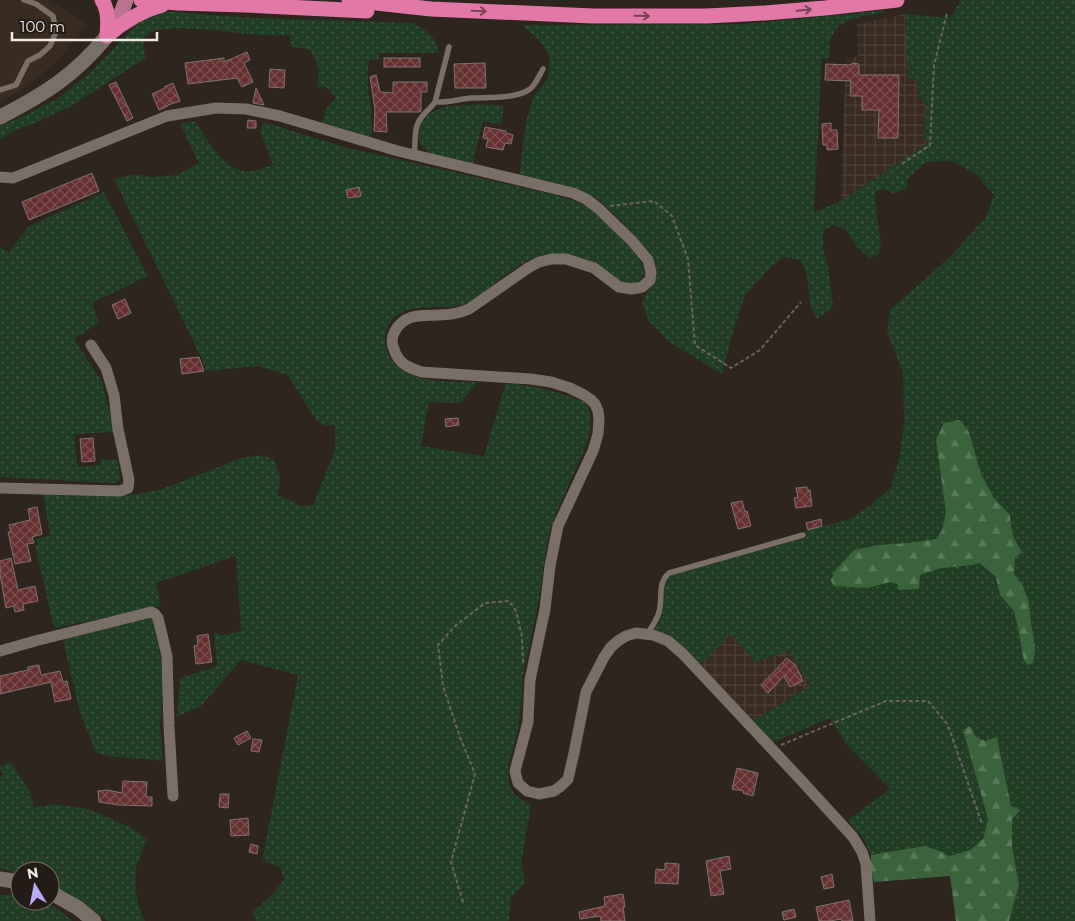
<svg xmlns="http://www.w3.org/2000/svg" width="1075" height="921" viewBox="0 0 1075 921" font-family="Montserrat,sans-serif">
  <defs>
    <pattern id="industrial-grid" width="8" height="8" patternUnits="userSpaceOnUse" patternTransform="scale(1.25)"><rect width="8" height="8" fill="#392b20"/><path d="M0 4h8M4 0v8" fill="none" stroke="#4c4036"/></pattern>
    <pattern id="grass-dots" width="8" height="8" patternUnits="userSpaceOnUse" patternTransform="scale(1.25)"><rect width="8" height="8" fill="#213d23"/><path d="M2 2h.1M6 6h.1" fill="none" stroke="#425943" stroke-width="1.8" stroke-linecap="round"/></pattern>
    <pattern id="forest-firs" width="22" height="20" patternUnits="userSpaceOnUse" patternTransform="scale(1.25)"><rect width="22" height="20" fill="#3a633c"/><path d="M5 1l3.5 6h-7zM16 11l3.5 6h-7z" fill="#577a58"/></pattern>
    <pattern id="building-cross-hatch" width="8" height="8" patternUnits="userSpaceOnUse" patternTransform="scale(1.25)"><rect width="8" height="8" fill="#663030"/><path d="M0 0l8 8M0 8l8-8" fill="none" stroke="#7c4e4e"/></pattern>
  </defs>
  <rect width="100%" height="100%" fill="#2d251e"/>
  <polygon fill="#392b20" points="0,0 48,0 87,23 58,61 22,90 0,101"/>
  <g fill="url(#industrial-grid)">
    <polygon points="905,14 908,79 916,80 920,98 926,106 923,136 928,143 841,201 846,58 858,57 857,24"/>
    <polygon points="731,633 789,651 811,685 753,721 700,664"/>
  </g>
  <g fill="url(#grass-dots)">
    <path d="M 961,0 L 1075,0 L 1075,921 L 1009,921 L 1019,885 L 1012,846 L 1012,819 L 1017,808 L 1011,806 L 997,737 L 985,741 L 975,737 L 963,730 L 988,820 L 983,839 L 970,850 L 949,856 L 942,852 L 893,852 L 871,855 L 864,840 L 848,820 L 890,789 L 846,744 L 830,718 L 772,743 L 753,721 L 811,685 L 789,651 L 755,662 L 731,634 L 700,664 L 654,631 C 657,625 660,618 662,611 C 664,599 661,585 670,575 L 807,537 L 805,531 L 850,519 L 871,505 L 891,487 L 900,454 L 904,423 L 903,373 L 887,332 L 890,310 L 951,256 L 985,218 L 994,195 L 976,174 L 952,161 L 926,162 L 907,179 L 907,188 L 895,194 L 883,189 L 875,192 L 877,218 L 881,242 L 879,255 L 869,258 L 856,246 L 847,231 L 833,225 L 823,231 L 823,249 L 829,272 L 833,308 L 817,319 L 810,306 L 807,274 L 801,260 L 783,257 L 769,269 L 745,295 L 731,339 L 722,374 L 669,342 L 649,321 L 642,304 L 646,294 L 655,280 L 655,266 L 650,252 L 623,223 L 601,201 L 578,190 L 519,177 L 526,121 L 534,96 L 548,78 L 550,57 L 540,41 L 522,25 L 743,24 L 848,14 L 885,10 L 884,12 C 865,17 839,16 831,39 C 829,45 830,52 829,58 L 822,59 L 814,212 L 841,201 L 928,143 L 923,136 L 926,106 L 920,98 L 916,80 L 908,79 L 905,14 L 950,18 Z"/>
    <path d="M 159,11 L 251,18 L 412,23 C 427,30 436,36 439,53 L 379,53 L 379,59 L 369,60 C 368,68 368,76 368,84 C 369,102 374,120 371,139 L 358,133 L 322,123 L 326,109 L 336,98 L 326,87 L 317,87 L 319,70 L 312,53 L 310,50 L 303,48 L 291,47 L 290,35 C 281,35 272,36 263,35 C 240,35 161,19 146,36 C 141,43 145,51 146,58 L 71,106 L 42,120 L 12,132 L 0,140 L 0,126 L 28,114 L 58,98 L 90,73 L 137,24 Z"/>
    <path d="M 479,104 L 504,106 L 501,125 L 483,121 L 472,167 C 458,163 435,159 425,149 C 420,145 417,139 419,132 C 424,103 456,106 479,104 Z"/>
    <path d="M 195,121 C 208,140 223,171 249,171 C 257,171 266,167 273,165 L 260,131 L 264,122 L 344,147 L 551,194 C 562,197 574,199 584,205 C 596,212 643,257 644,269 C 645,279 638,282 630,285 C 611,278 592,270 574,262 C 567,260 559,254 552,254 C 533,252 501,278 487,290 C 481,294 475,300 468,303 C 446,312 419,301 398,315 C 389,320 385,330 385,340 C 389,386 445,381 478,382 L 460,403 L 429,402 L 421,446 L 484,456 L 506,382 C 533,387 559,391 585,402 L 590,413 L 591,428 L 586,446 L 557,511 L 548,538 L 538,605 L 522,680 L 522,693 L 518,730 L 508,767 L 509,784 L 515,795 L 531,805 L 521,864 L 525,883 L 511,898 L 509,921 L 256,921 L 253,912 L 276,891 L 284,879 L 280,867 L 262,861 L 298,675 L 241,660 L 201,706 L 177,717 L 180,678 L 217,666 L 214,633 L 223,635 L 241,631 L 236,556 L 156,583 L 161,606 L 54,628 L 35,546 L 37,546 L 36,539 L 50,536 L 43,493 L 96,496 L 135,494 L 160,490 L 241,458 L 264,455 L 275,461 L 280,478 L 278,495 L 302,506 L 313,505 L 335,450 L 335,426 L 324,425 L 315,419 L 288,375 L 258,366 L 206,371 L 200,355 L 114,179 L 134,174 L 152,177 L 177,175 L 199,163 L 180,124 Z"/>
    <polygon points="104,192 148,276 92,303 99,323 74,339 102,382 114,432 74,434 78,467 101,465 101,459 118,460 120,479 116,483 0,477 0,247 9,252 29,226"/>
    <polygon points="146,616 151,617 154,622 164,677 160,727 163,761 109,756 96,753 80,713 63,640"/>
    <polygon points="11,762 30,792 34,808 52,804 88,809 130,827 147,839 136,868 136,889 138,906 145,921 108,921 97,913 50,885 50,871 20,871 20,873 0,869 0,777 4,774 0,770 0,766"/>
    <polygon points="0,895 14,895 20,897 20,901 35,901 54,906 72,921 0,921"/>
  </g>
  <g fill="url(#forest-firs)">
    <path d="M 960,420 L 969,432 L 981,474 L 994,498 L 1010,515 C 1011,531 1013,539 1022,552 L 1015,558 L 1014,574 L 1023,586 L 1029,603 L 1031,624 L 1034,639 L 1035,649 L 1033,663 L 1028,665 L 1024,661 L 1018,628 L 1014,611 L 1000,595 L 996,577 L 980,563 L 972,565 L 941,568 L 920,575 L 919,589 L 899,590 L 897,584 L 890,582 L 867,588 L 833,586 L 831,580 L 834,572 L 854,550 L 879,545 L 908,543 L 936,539 L 942,530 L 946,513 L 936,440 L 944,423 Z"/>
    <polygon points="970,726 976,737 985,741 997,737 1011,806 1017,808 1020,811 1012,819 1012,846 1019,885 1009,921 956,921 950,876 874,882 871,868 871,855 925,846 942,852 949,856 970,850 983,839 988,819 963,730"/>
  </g>
  <g fill="url(#building-cross-hatch)" stroke="#7f7271">
    <polygon points="247,52 250,60 244,63 253,82 242,87 237,78 188,84 185,63 224,58 224,62"/>
    <rect x="384" y="58" width="36" height="9"/>
    <polygon points="485,63 486,88 455,88 454,64"/>
    <polygon points="852,63 859,64 859,75 899,75 898,138 878,138 879,110 862,110 862,96 850,96 851,81 825,80 826,64 852,65"/>
    <polygon points="270,69 285,70 284,88 269,87"/>
    <polygon points="376,75 380,92 393,93 393,82 427,82 427,92 421,92 421,110 420,112 386,112 387,132 374,131 375,109 370,77"/>
    <polygon points="116,82 133,118 127,121 109,85"/>
    <polygon points="173,83 180,101 168,105 168,106 159,110 152,94 165,88 164,87"/>
    <polygon points="256,88 264,105 253,103"/>
    <polygon points="248,120 256,121 256,128 247,128"/>
    <polygon points="831,123 831,130 837,130 838,149 827,150 827,145 823,145 822,124"/>
    <polygon points="485,127 506,131 506,133 513,135 511,144 505,143 503,150 486,147 488,139 483,138"/>
    <polygon points="92,173 99,191 29,220 22,202"/>
    <polygon points="359,187 361,196 348,198 346,190"/>
    <polygon points="125,299 131,313 118,319 112,305"/>
    <polygon points="199,357 204,371 182,374 180,359"/>
    <polygon points="458,418 459,425 446,427 445,419"/>
    <polygon points="93,438 95,461 82,462 80,439"/>
    <polygon points="807,487 807,490 810,490 812,506 796,508 794,498 798,497 796,488"/>
    <polygon points="742,501 745,512 747,511 751,526 738,529 731,503"/>
    <polygon points="37,507 42,534 32,537 34,543 27,544 31,561 15,564 8,532 11,532 9,525 30,520 28,509"/>
    <polygon points="821,519 822,526 808,530 806,523"/>
    <polygon points="11,558 18,590 35,586 38,601 23,604 24,610 15,612 14,606 6,608 0,574 0,561"/>
    <polygon points="208,634 212,662 196,664 194,646 198,645 197,636"/>
    <polygon points="787,658 796,666 803,681 790,687 784,676 768,693 761,685"/>
    <polygon points="39,665 41,675 60,671 63,682 67,681 71,699 55,702 51,682 0,694 0,676 28,670 28,667"/>
    <polygon points="247,731 251,738 238,745 234,738"/>
    <polygon points="253,739 262,740 259,752 251,751"/>
    <polygon points="737,768 758,773 753,796 743,793 744,791 732,789"/>
    <polygon points="123,781 147,782 146,797 152,797 152,806 119,805 99,802 98,791 107,790 122,793"/>
    <polygon points="220,794 229,794 228,808 219,807"/>
    <polygon points="248,818 249,835 231,836 230,820"/>
    <polygon points="251,844 258,846 257,854 249,852"/>
    <polygon points="729,856 731,869 720,871 724,894 711,896 706,861"/>
    <polygon points="665,863 679,864 678,884 655,883 656,869 665,870"/>
    <polygon points="832,874 834,887 824,889 821,877"/>
    <polygon points="623,894 625,907 623,907 625,921 601,921 600,916 580,919 579,912 605,906 604,897"/>
    <polygon points="849,900 853,921 842,921 841,919 830,921 819,921 816,907"/>
    <polygon points="794,909 796,917 784,920 782,912"/>
  </g>
  <g fill="none" stroke-linecap="round" stroke-linejoin="round">
    <g stroke="#6a635d" stroke-width="2" stroke-dasharray="4 2.5" stroke-linecap="butt">
      <polyline points="902,164 930,145 934,65 947,13"/>
      <polyline points="610,206 654,201 672,216 688,259 695,345 731,368 760,350 801,302"/>
      <polyline points="781,745 886,701 928,701 948,725 982,824"/>
      <polyline points="463,902 451,862 475,774 460,737 443,686 438,645 455,626 485,603 509,601 516,611 522,637 523,662"/>
    </g>
    <g stroke="#796f67" stroke-width="5.5">
      <polyline points="0,90 16,85 28,61 40,55 50,46 56,32 53,16 36,4 24,0"/>
      <path d="M 435,102 C 447,103 459,99 471,98 C 487,97 517,99 530,89 C 536,84 539,76 543,69"/>
      <path d="M 414,154 C 416,142 413,128 421,118 C 425,112 431,108 435,102 L 449,47"/>
      <path d="M 647,634 C 652,627 657,620 659,612 C 663,598 657,583 669,573 L 803,535"/>
    </g>
    <g stroke="#796f67" stroke-width="11">
      <path d="M 0,177 L 13,178 L 167,116 L 216,108 L 246,109 L 280,116 L 398,151 L 573,193 L 586,199 L 598,208 L 632,241 L 648,260 L 651,272 L 650,280 L 642,287 L 632,289 L 619,287 L 594,268 L 566,259 L 552,259 L 539,262 L 528,268 L 469,309 C 460,313 450,315 439,315 C 422,316 405,313 395,331 C 392,336 391,343 394,349 C 398,363 408,368 422,372 L 531,379 L 551,382 L 570,388 L 584,395 L 590,399 L 595,404 L 598,411 L 599,419 L 598,434 L 593,451 L 558,526 L 550,566 L 545,609 L 530,680 L 528,722 L 515,771 L 518,783 L 527,791 L 539,794 L 554,791 L 561,786 L 568,779 L 574,753 L 586,692 L 604,657 L 611,647 L 618,641 L 626,636 L 636,633 L 653,635 L 668,641 L 683,654 L 800,779 L 853,837 L 862,852 L 866,864 L 870,921"/>
      <polyline points="0,488 120,491 128,488 129,480 118,429 114,395 106,368 91,345"/>
      <polyline points="0,651 35,641 151,612 155,614 158,618 167,656 169,726 173,796"/>
    </g>
    <g stroke="#796f67" stroke-width="15">
      <path d="M 0,117 C 45,94 75,75 107,36"/>
      <polyline points="0,879 20,882"/>
      <polyline points="50,892 78,908 94,921"/>
    </g>
    <polyline stroke="#b8748c" stroke-width="15" points="108,34 120,16 126,0"/>
    <g stroke="#e278a5" stroke-width="15">
      <path d="M 102,0 C 109,11 108,23 107,36"/>
      <polyline points="141,0 178,3 245,5 367,11"/>
      <polyline points="349,0 431,9 593,16 707,16 765,13 825,8 897,0"/>
      <path d="M 107,36 C 124,21 140,11 162,5"/>
    </g>
  </g>
  <defs><path id="oneway-shaft" d="M-6 0H5M1.5-3L5.5 0L1.5 3" fill="none" stroke-width="1.6" stroke-linecap="round" stroke-linejoin="round" transform="scale(1.25)"/></defs>
  <g stroke="#794556">
    <use href="#oneway-shaft" transform="translate(804 10) rotate(-5)"/>
    <use href="#oneway-shaft" transform="translate(479 11) rotate(2)"/>
    <use href="#oneway-shaft" transform="translate(642 16) rotate(1)"/>
  </g>
  <g transform="translate(35 886) rotate(350)"><circle r="24" fill="#231b15" stroke="#756e69"/>
  <path d="M0-4L9 19L0 12L-9 19Z" fill="#b7abf8"/>
  <text y="-8" font-size="14" font-weight="bold" text-anchor="middle" fill="#f0eae6">N</text>
  </g>
  <path d="M12 32v8h145v-8" fill="none" stroke="#f0eae6" stroke-width="2.5"/>
  <text x="20" y="32" font-size="15" fill="#f0eae6" stroke="#231b15" stroke-width="4" paint-order="stroke">100 m</text>
</svg>
